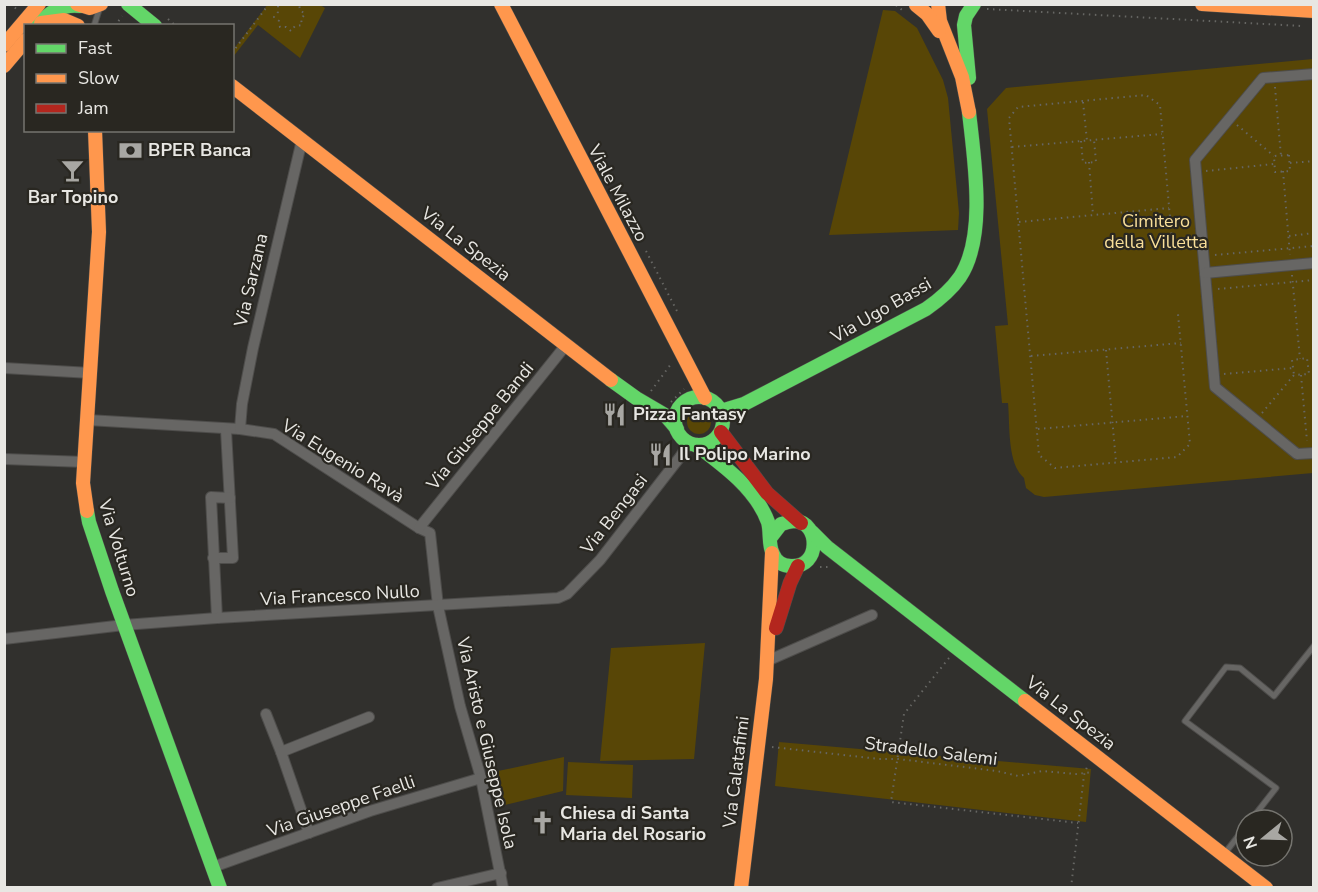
<svg xmlns="http://www.w3.org/2000/svg" width="1318" height="892" viewBox="0 0 1318 892" font-family="'Nunito Sans',sans-serif">
  <rect width="100%" height="100%" fill="#31302d"/>
  <g fill="#584606">
    <polygon points="268,4 320,5 325,8 300,58 258,25 233,57 233,50"/>
    <polygon points="883,10 895,11 917,28 943,80 948,98 959,213 958,230 829,235"/>
    <path d="M 1313,59 L 1313,473 L 1044,497 L 1035,495 L 1026,488 L 1024,478 C 1007,464 1010,424 1008,403 L 1002,403 L 995,326 L 1008,325 L 987,109 L 1006,88 Z"/>
    <circle cx="699" cy="422" r="12"/>
    <polygon points="705,643 694,759 600,761 611,648"/>
    <polygon points="779,742 1091,769 1086,822 775,786"/>
    <polygon points="564,757 563,791 505,805 498,771"/>
    <polygon points="568,762 633,765 632,798 566,795"/>
  </g>
  <g fill="none" stroke-linecap="round" stroke-linejoin="round">
    <defs>
      <g id="lane">
        <polyline points="94,26 99,10"/>
        <polyline points="1251,820 1276,788 1185,721 1226,667 1240,668 1274,696 1314,646"/>
        <polyline points="1225,853 1246,826"/>
      </g>
      <g id="street">
        <polyline points="1314,74 1263,78 1195,160 1215,387 1297,454 1314,453"/>
        <polyline points="1205,273 1314,263"/>
        <polyline points="4,368 91,373"/>
        <polyline points="88,420 240,429 274,434 419,528 430,533 438,606 460,706 481,778 503,888"/>
        <polyline points="240,429 242,404 253,348 302,140"/>
        <polyline points="4,459 85,462"/>
        <polyline points="419,528 566,345"/>
        <polyline points="213,558 233,558 226,430"/>
        <polyline points="217,618 211,497 230,498"/>
        <polyline points="4,639 124,625 217,618 558,598 567,594 600,560 680,457 689,443"/>
        <polyline points="767,661 872,615"/>
        <polyline points="266,714 281,752"/>
        <polyline points="309,833 281,752 369,717"/>
        <polyline points="213,867 370,811 481,778"/>
        <polyline points="437,888 501,873"/>
      </g>
      <g id="fast">
        <polyline points="128,4 155,26"/>
        <path d="M 37,26 C 49,12 61,4 80,6"/>
        <polyline points="969,78 964,25 966,16 974,4"/>
        <polyline points="611,380 636,398 665,415 677,429"/>
        <circle cx="699" cy="421" r="24"/>
        <path d="M 721,411 L 744,404 L 926,309 C 939,300 951,290 960,277 C 987,236 974,159 969,112"/>
        <path d="M 696,445 C 723,465 756,489 768,522 C 771,533 768,545 773,554 C 776,562 783,566 791,566 C 821,568 820,522 795,521 C 791,521 785,523 781,524 L 771,537"/>
        <polyline points="87,511 89,522 112,591 220,888"/>
        <polyline points="812,532 827,547 1025,701"/>
      </g>
      <g id="slow">
        <polyline points="77,4 90,8 101,4"/>
        <polyline points="501,4 705,398"/>
        <polyline points="938,4 940,21 962,77 969,112"/>
        <polyline points="1202,4 1314,11"/>
        <polyline points="916,5 927,14 939,31"/>
        <polyline points="41,23 64,20 78,26"/>
        <polyline points="4,45 39,4"/>
        <polyline points="4,66 26,40"/>
        <polyline points="232,86 611,380"/>
        <polyline points="87,511 83,483 99,232 95,130"/>
        <polyline points="1025,701 1266,888"/>
        <polyline points="741,888 766,679 772,553"/>
      </g>
      <g id="jam">
        <polyline points="721,432 767,493 801,523"/>
        <polyline points="776,628 790,583 798,566"/>
      </g>
    </defs>
    <use href="#lane" stroke="#4e4d4b" stroke-width="7"/>
    <use href="#street" stroke="#4e4d4b" stroke-width="12"/>
    <use href="#fast" stroke="#4e4d4b" stroke-width="15"/>
    <use href="#slow" stroke="#4e4d4b" stroke-width="15"/>
    <use href="#jam" stroke="#4e4d4b" stroke-width="15"/>
    <g stroke="#666663" stroke-width="2" stroke-dasharray="1.5 4.5" stroke-linecap="butt">
      <polyline points="10,4 18,10"/>
      <polyline points="284,4 278,6 278,12 274,17 279,21 280,27 286,27 291,31 295,26 302,25 301,19 305,14 300,10 299,4"/>
      <polyline points="890,4 898,6 903,11"/>
      <polyline points="1033,4 1037,5"/>
      <polyline points="987,9 1302,26"/>
      <polyline points="168,19 176,26"/>
      <polyline points="115,26 122,16"/>
      <polyline points="232,53 269,4"/>
      <polyline points="1275,87 1281,156"/>
      <polyline points="1083,102 1087,141"/>
      <polyline points="1237,125 1274,156"/>
      <polyline points="1081,141 1083,163 1096,162 1094,140"/>
      <polyline points="1012,147 1162,134"/>
      <polygon points="1289,155 1290,171 1275,172 1274,156"/>
      <polyline points="1089,162 1093,215"/>
      <polyline points="1290,163 1314,161"/>
      <polyline points="1206,171 1274,164"/>
      <polyline points="1283,171 1290,255"/>
      <polyline points="1019,222 1169,208"/>
      <polyline points="1289,236 1314,233"/>
      <polyline points="1172,240 1160,105 1146,95 1018,107 1009,118 1039,455 1055,468 1177,457 1190,444 1178,314"/>
      <polyline points="646,251 678,313"/>
      <polyline points="1215,255 1314,246"/>
      <polyline points="1292,275 1300,359"/>
      <polyline points="1218,289 1314,280"/>
      <polyline points="1106,350 1116,462"/>
      <polyline points="1031,356 1181,343"/>
      <polyline points="1224,374 1293,368"/>
      <polyline points="1301,375 1307,441"/>
      <polyline points="651,391 671,364"/>
      <polyline points="671,402 684,389"/>
      <polyline points="1262,413 1294,375 1309,374 1307,358 1292,360 1294,375"/>
      <polyline points="1038,429 1187,416"/>
      <polyline points="820,567 830,567 831,566"/>
      <polyline points="949,658 904,714 891,802 1078,823"/>
      <polyline points="772,747 879,759 898,759 997,771 1018,776 1042,771 1076,774 1093,772"/>
      <polyline points="1009,888 1009,883"/>
      <polyline points="1071,888 1084,775 1087,767"/>
    </g>
    <use href="#lane" stroke="#676664" stroke-width="5"/>
    <use href="#street" stroke="#676664" stroke-width="10"/>
    <use href="#fast" stroke="#63d668" stroke-width="14"/>
    <use href="#slow" stroke="#ff974d" stroke-width="14"/>
    <use href="#jam" stroke="#b3261e" stroke-width="14"/>
  </g>
  <defs>
    <symbol id="bank-bare" viewBox="-9 -9 18 18"><path d="M-6-4H6V4H-6ZM0-2.3a2.3 2.3 0 1 0 0 4.6a2.3 2.3 0 1 0 0-4.6Z" fill="#a8a7a3" stroke="#292721" stroke-width="2.5" paint-order="stroke"/></symbol>
    <symbol id="bar-bare" viewBox="-9 -9 18 18"><path d="M-6-5H6L.8 .8V4.5H3.5V6h-7V4.5H-.8V.8Z" fill="#a8a7a3" stroke="#292721" stroke-width="2.5" paint-order="stroke"/></symbol>
    <symbol id="restaurant-bare" viewBox="-9 -9 18 18"><path d="M-5-6h1v4h1v-4h1v4h1v-4h1v5L-1.5 .5V6h-2V.5L-5-1ZM5-6V6H3V1.5H1.5Q1.5-4 5-6Z" fill="#a8a7a3" stroke="#292721" stroke-width="2.5" paint-order="stroke"/></symbol>
    <symbol id="church-bare" viewBox="-9 -9 18 18"><path d="M-1.2-6h2.4v3.5h3.3v2.4h-3.3V6h-2.4V-.1h-3.3v-2.4h3.3Z" fill="#a8a7a3" stroke="#292721" stroke-width="2.5" paint-order="stroke"/></symbol>
  </defs>
  <g fill-rule="evenodd">
    <use href="#bank-bare" x="114" y="134" width="33" height="33"/>
    <use href="#bar-bare" x="56" y="154" width="33" height="33"/>
    <use href="#restaurant-bare" x="598" y="398" width="33" height="33"/>
    <use href="#restaurant-bare" x="644" y="438" width="33" height="33"/>
    <use href="#church-bare" x="526" y="806" width="33" height="33"/>
  </g>
  <g text-anchor="middle" dominant-baseline="central" stroke-width="4.5" stroke-linejoin="round" paint-order="stroke">
    <g font-size="18" font-weight="bold" fill="#e8e7e3" stroke="#292721" text-anchor="start">
      <text x="148" y="150">BPER Banca</text>
      <text x="73" y="197" text-anchor="middle">Bar Topino</text>
      <text x="633" y="414">Pizza Fantasy</text>
      <text x="679" y="454">Il Polipo Marino</text>
      <text x="560" y="813">Chiesa di Santa<tspan x="560" dy="21">Maria del Rosario</tspan></text>
    </g>
    <g font-size="18" fill="#e8e7e3" stroke="#292721">
      <text transform="translate(618 193) rotate(62)">Viale Milazzo</text>
      <text transform="translate(466 244) rotate(38)">Via La Spezia</text>
      <text transform="translate(251 280) rotate(-77)">Via Sarzana</text>
      <text transform="translate(881 310) rotate(-30)">Via Ugo Bassi</text>
      <text transform="translate(480 426) rotate(-51)">Via Giuseppe Bandi</text>
      <text transform="translate(343 461) rotate(32)">Via Eugenio Ravà</text>
      <text transform="translate(614 514) rotate(-52)">Via Bengasi</text>
      <text transform="translate(119 548) rotate(73)">Via Volturno</text>
      <text transform="translate(340 595) rotate(-3)">Via Francesco Nullo</text>
      <text transform="translate(1071 713) rotate(38)">Via La Spezia</text>
      <text transform="translate(487 743) rotate(77)">Via Aristo e Giuseppe Isola</text>
      <text transform="translate(931 751) rotate(7)">Stradello Salemi</text>
      <text transform="translate(736 772) rotate(-83)">Via Calatafimi</text>
      <text transform="translate(341 806) rotate(-19)">Via Giuseppe Faelli</text>
    </g>
    <g font-size="18" fill="#f9df99" stroke="#292721">
      <text x="1156" y="221">Cimitero<tspan x="1156" dy="21">della Villetta</tspan></text>
    </g>
  </g>
  <rect width="1318" height="892" fill="none" stroke="#e8e7e3" stroke-width="12"/>
  <rect x="24" y="24" width="210" height="108" fill="#292721" stroke="#75746f" stroke-width="1.5"/>
  <rect x="36" y="44" width="30" height="9" fill="#63d668" stroke="#75746f" stroke-width="1.5"/>
  <text x="78" y="54" font-size="18" fill="#e8e7e3">Fast</text>
  <rect x="36" y="74" width="30" height="9" fill="#ff974d" stroke="#75746f" stroke-width="1.5"/>
  <text x="78" y="84" font-size="18" fill="#e8e7e3">Slow</text>
  <rect x="36" y="104" width="30" height="9" fill="#b3261e" stroke="#75746f" stroke-width="1.5"/>
  <text x="78" y="114" font-size="18" fill="#e8e7e3">Jam</text>
  <g transform="translate(1264 838) rotate(251)"><circle r="28" fill="#292721" stroke="#75746f" stroke-width="1.5"/>
  <path d="M0-4.5L10 22L0 15L-10 22Z" fill="#a8a7a3"/>
  <text y="-9" font-size="16" font-weight="bold" text-anchor="middle" fill="#e8e7e3">N</text>
  </g>
</svg>
